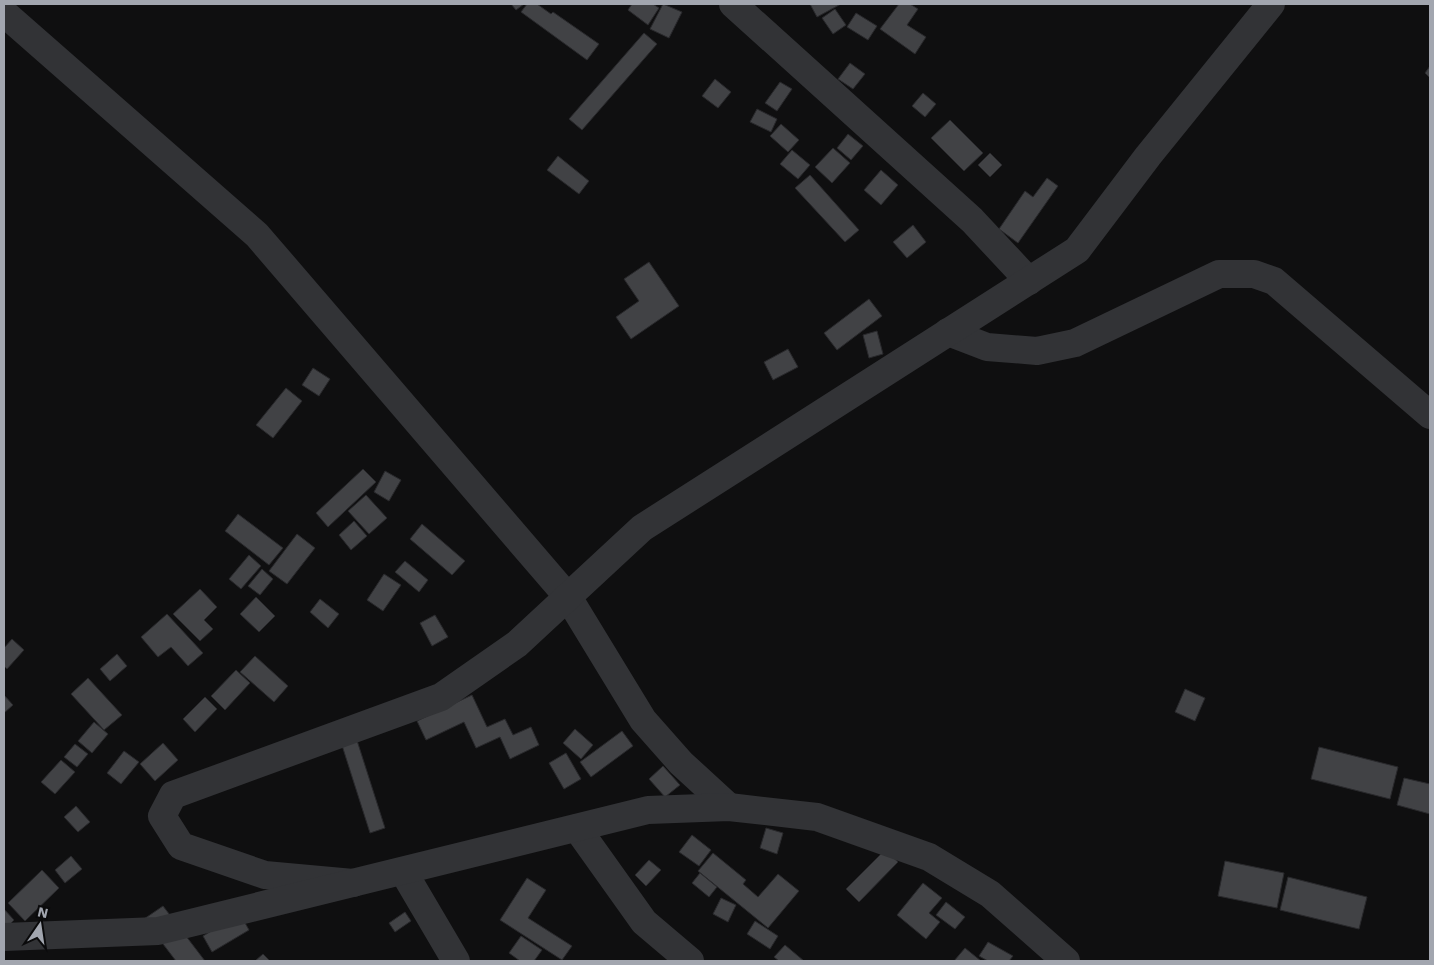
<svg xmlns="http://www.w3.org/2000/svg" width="1434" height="965" viewBox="0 0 1434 965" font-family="'Work Sans',sans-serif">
  <rect width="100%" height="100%" fill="#0f0f10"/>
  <g fill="#414245" stroke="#29292c">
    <polygon points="511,4 524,4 516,10"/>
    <polygon points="527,4 537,4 551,14 553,12 599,44 587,60 521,12"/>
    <polygon points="632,4 653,4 659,8 648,25 628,10"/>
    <polygon points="663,4 682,12 669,38 650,29"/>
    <polygon points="810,4 841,4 817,17"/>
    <polygon points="899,4 910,4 918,9 907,25 926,37 915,54 880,29"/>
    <polygon points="835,9 846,25 833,34 822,18"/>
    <polygon points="856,13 877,26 868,40 847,27"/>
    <polygon points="644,33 657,44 582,130 569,119"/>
    <polygon points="850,63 865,74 853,89 838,79"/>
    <polygon points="1430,66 1430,78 1425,73"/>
    <polygon points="715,79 731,92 718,108 702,96"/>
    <polygon points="780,82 792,89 777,111 765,103"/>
    <polygon points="923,93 936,104 925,117 912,106"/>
    <polygon points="757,109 777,119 771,132 750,122"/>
    <polygon points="950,120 983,153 964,171 931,138"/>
    <polygon points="781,124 799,140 788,152 770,136"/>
    <polygon points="848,134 863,146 851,160 837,148"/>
    <polygon points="833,148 850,163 832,183 815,167"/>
    <polygon points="792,150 810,165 798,179 780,164"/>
    <polygon points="990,153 1002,165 990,177 978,165"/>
    <polygon points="558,156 589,181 579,194 547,170"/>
    <polygon points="881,170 898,185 881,205 864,190"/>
    <polygon points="810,175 859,230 845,242 795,188"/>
    <polygon points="1047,178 1058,186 1018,243 999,229 1025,191 1033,197"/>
    <polygon points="913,225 926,242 907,258 893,242"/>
    <polygon points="649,262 679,306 631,339 616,317 639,301 624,279"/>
    <polygon points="869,299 882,316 837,350 824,333"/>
    <polygon points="877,331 883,354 869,358 863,335"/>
    <polygon points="788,349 798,367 773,380 764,362"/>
    <polygon points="313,368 330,379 319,396 302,385"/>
    <polygon points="286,388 302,401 273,438 256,425"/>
    <polygon points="363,469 376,482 328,527 316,513"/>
    <polygon points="385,471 401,480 389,501 374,492"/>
    <polygon points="366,495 387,518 369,534 348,511"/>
    <polygon points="238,514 283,548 269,565 225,531"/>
    <polygon points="354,521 367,536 351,550 339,535"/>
    <polygon points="422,524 465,561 452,575 410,539"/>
    <polygon points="297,534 315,548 287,584 269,571"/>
    <polygon points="249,555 261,566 241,589 229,579"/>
    <polygon points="405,561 428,580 419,592 395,572"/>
    <polygon points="262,569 273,579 260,595 248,586"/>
    <polygon points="384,574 401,585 383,611 367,600"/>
    <polygon points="200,589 217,607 204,620 213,629 200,641 173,614"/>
    <polygon points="256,597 275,616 259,632 240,614"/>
    <polygon points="320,599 339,614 328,628 310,612"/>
    <polygon points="167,614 203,653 188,666 171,647 158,657 141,637"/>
    <polygon points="435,615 448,637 432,646 420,623"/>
    <polygon points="12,639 24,650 7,669 4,666 4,648"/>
    <polygon points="117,654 127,666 110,681 100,669"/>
    <polygon points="255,656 288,686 274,702 240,672"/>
    <polygon points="236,670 250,683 225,710 211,696"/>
    <polygon points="88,678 122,715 104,730 71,694"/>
    <polygon points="1185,689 1205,698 1195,721 1175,712"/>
    <polygon points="4,695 13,705 4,713"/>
    <polygon points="472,695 487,727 505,719 513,735 531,727 539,745 510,759 500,737 476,748 464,722 426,740 417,721"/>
    <polygon points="205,697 217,709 195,732 183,719"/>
    <polygon points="94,722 108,734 92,753 78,741"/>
    <polygon points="575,729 593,745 581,759 563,743"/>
    <polygon points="354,731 385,828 370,833 339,736"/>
    <polygon points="622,731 633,746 591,777 580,762"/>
    <polygon points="163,743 178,760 155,781 140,764"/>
    <polygon points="75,744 88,754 77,767 64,757"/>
    <polygon points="1319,747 1398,767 1390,799 1311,779"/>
    <polygon points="124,751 139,762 121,784 107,773"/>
    <polygon points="566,753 581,779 564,789 549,763"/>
    <polygon points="61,760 75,772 55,794 41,782"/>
    <polygon points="663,766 680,785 665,797 649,779"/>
    <polygon points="1404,778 1430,784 1430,814 1397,805"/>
    <polygon points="76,806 90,822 78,832 64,817"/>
    <polygon points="766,828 783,833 777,854 760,848"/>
    <polygon points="692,835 711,850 699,866 679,852"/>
    <polygon points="885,850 898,862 859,902 846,889"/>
    <polygon points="713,853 746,880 743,884 758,897 778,874 799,891 768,928 698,871"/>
    <polygon points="71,856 82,869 65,883 55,870"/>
    <polygon points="649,860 661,870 646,886 635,875"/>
    <polygon points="1225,861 1284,873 1277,908 1218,896"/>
    <polygon points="42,870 59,888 25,921 8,903"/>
    <polygon points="700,873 717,887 709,897 692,883"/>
    <polygon points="1288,877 1367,897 1359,929 1280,910"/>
    <polygon points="527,878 546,890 528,918 572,946 562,960 500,920"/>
    <polygon points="923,883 942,898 929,913 940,922 926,939 897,915"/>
    <polygon points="721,898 736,905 728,922 713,914"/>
    <polygon points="946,902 965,917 955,929 936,915"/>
    <polygon points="163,906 205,961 176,961 144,919"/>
    <polygon points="4,909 14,920 4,930"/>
    <polygon points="405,912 411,921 395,932 389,923"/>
    <polygon points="240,914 249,930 212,952 203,936"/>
    <polygon points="755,921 778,936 770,949 747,934"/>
    <polygon points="521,936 542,950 534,961 520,961 509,953"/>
    <polygon points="988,942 1013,956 1009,961 988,961 979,956"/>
    <polygon points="785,945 804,961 779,961 774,957"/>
    <polygon points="965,948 981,961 954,961"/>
    <polygon points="263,954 270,961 255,961"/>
  </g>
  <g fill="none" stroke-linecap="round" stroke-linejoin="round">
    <g stroke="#323336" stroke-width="28">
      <polyline points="733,4 972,220 1029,281"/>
      <polyline points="4,13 257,235 568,597 643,720 681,763 729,807"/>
      <polyline points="948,332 987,347 1037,351 1075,343 1219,274 1254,274 1274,281 1430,415"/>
      <polyline points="577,828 644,922 690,961"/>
      <polyline points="403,871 456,961"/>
      <polyline points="353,883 265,875 181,846 162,816 173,795 441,697 517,644 642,528 1077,250 1148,156 1271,4"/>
      <polyline points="4,937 158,931 648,810 729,807 817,817 929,857 990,894 1066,961"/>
    </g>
  </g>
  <rect width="1434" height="965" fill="none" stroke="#a2a6af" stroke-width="10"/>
  <g transform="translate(40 925) rotate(13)" stroke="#0a0a0b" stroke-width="4" paint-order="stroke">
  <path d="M0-4L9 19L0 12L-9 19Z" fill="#a2a6af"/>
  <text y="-8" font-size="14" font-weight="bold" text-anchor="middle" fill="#a2a6af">N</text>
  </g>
</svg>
